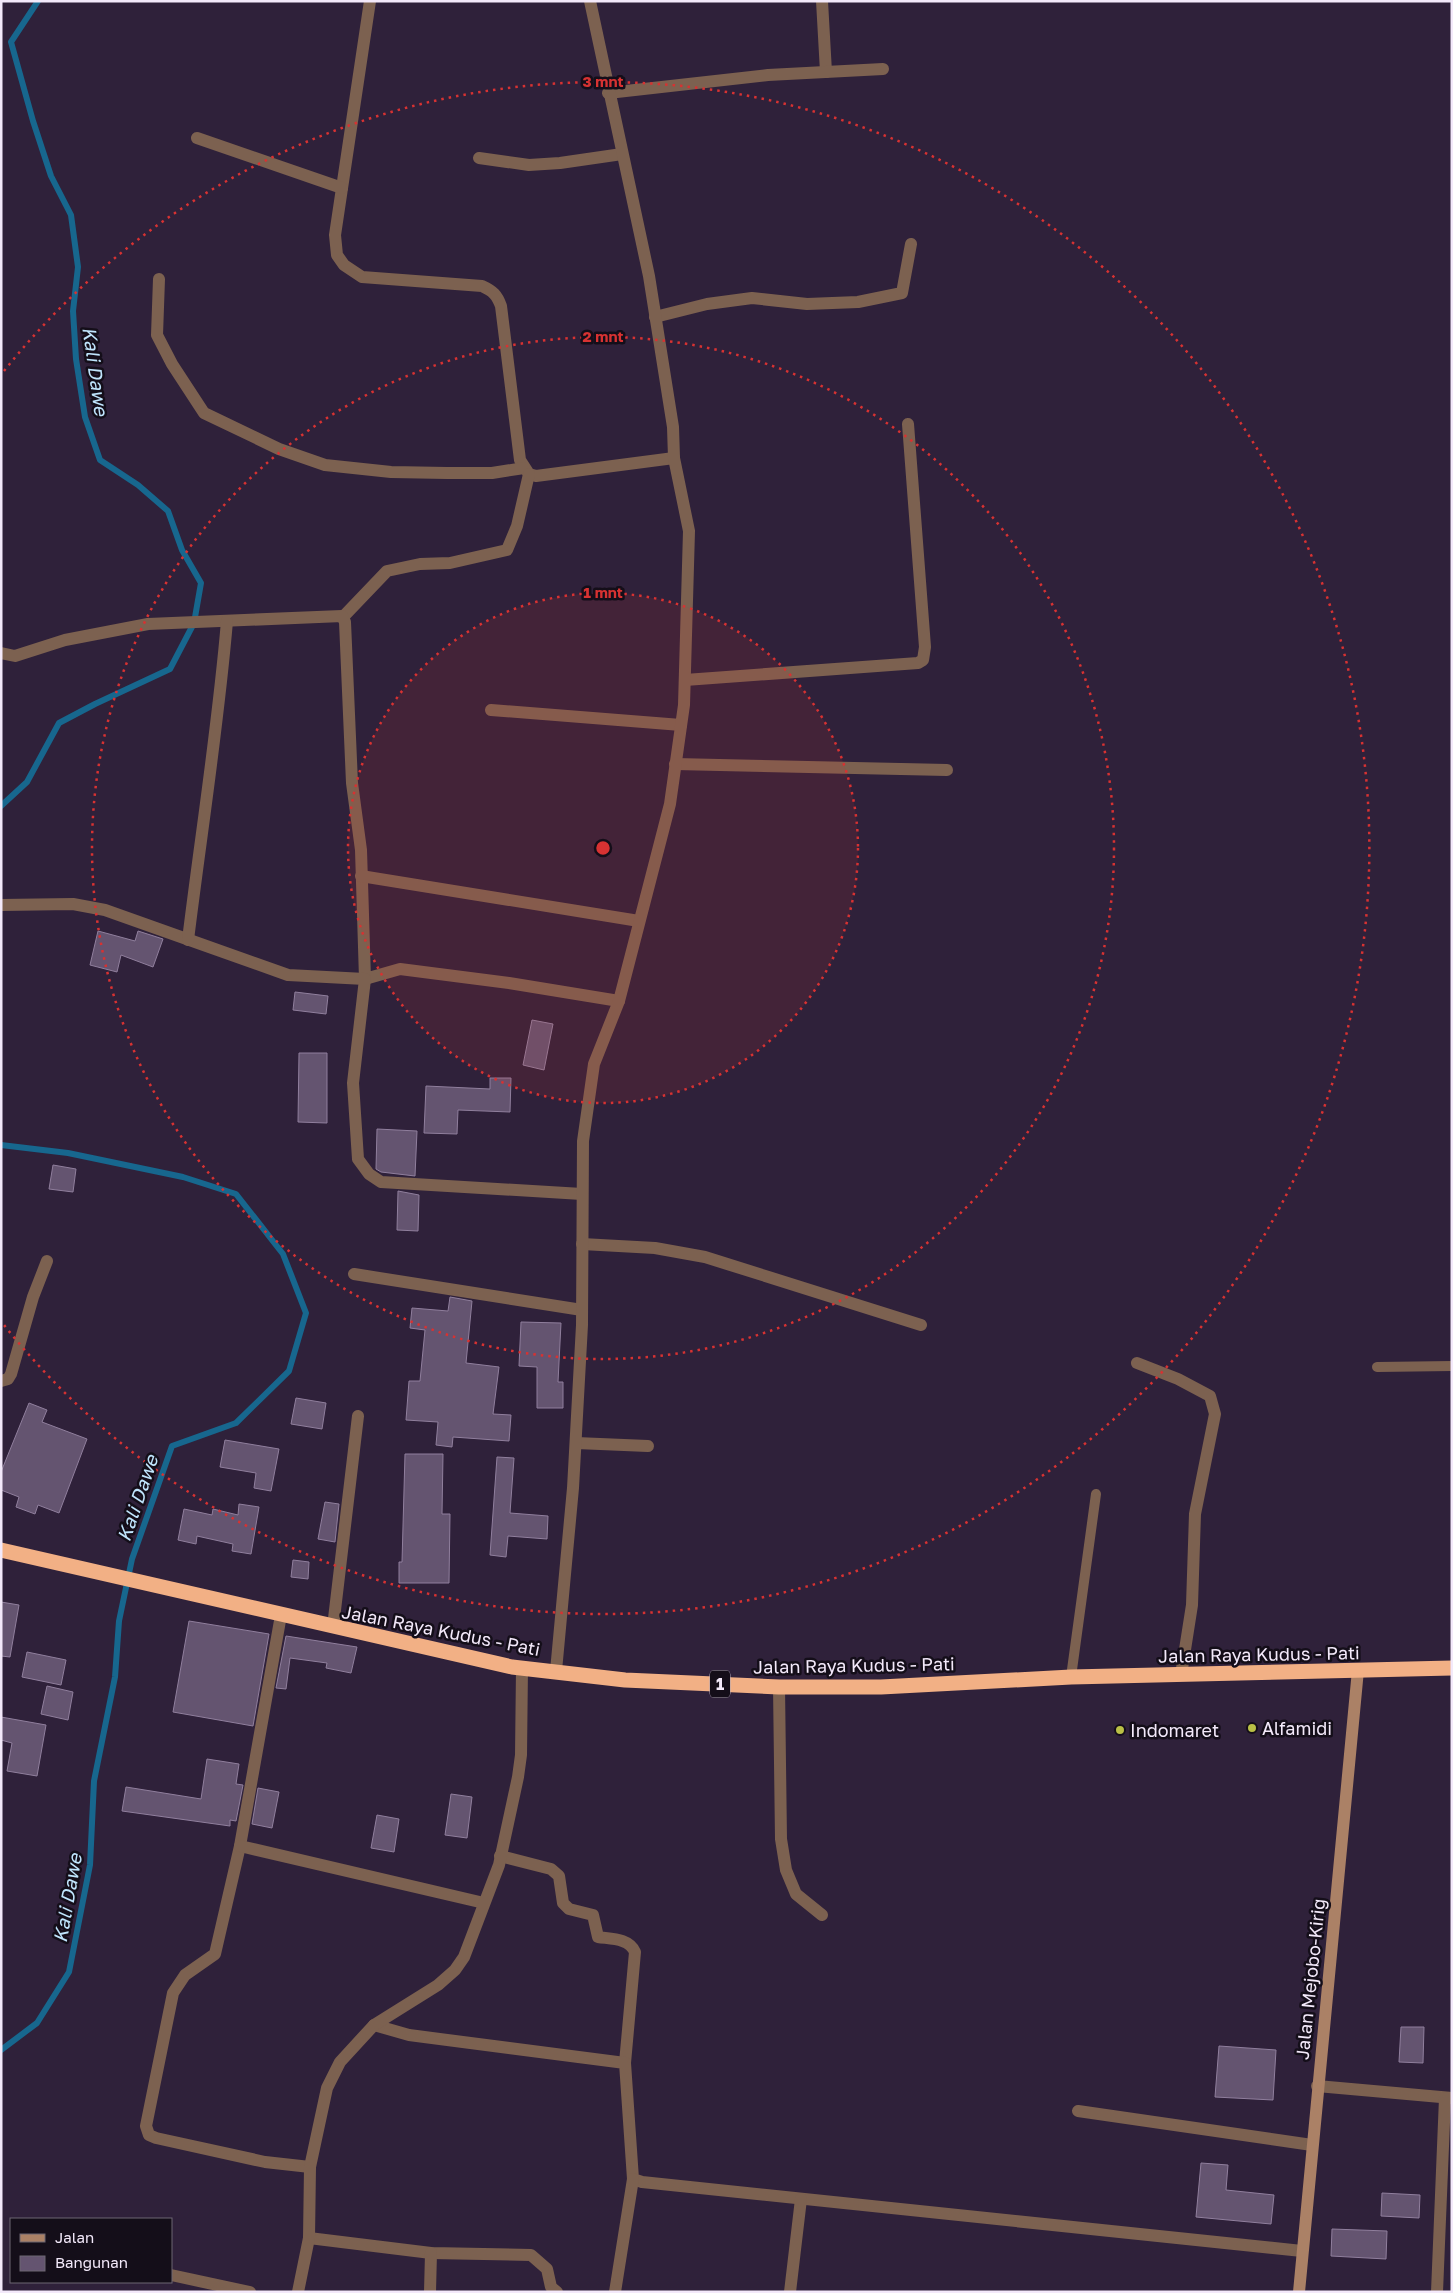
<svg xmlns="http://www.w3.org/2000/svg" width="1453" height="2293" viewBox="0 0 1453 2293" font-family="'Golos Text',sans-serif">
  <rect width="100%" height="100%" fill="#2f213a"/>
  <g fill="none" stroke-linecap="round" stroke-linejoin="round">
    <g stroke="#17678e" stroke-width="6">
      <polyline points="1,806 27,782 59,723 95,704 170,669 194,623 201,583 182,550 168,511 138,485 100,460 85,417 76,359 73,311 78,267 71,215 51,176 33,121 11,42 38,1"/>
      <polyline points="1,1145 68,1153 183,1177 236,1194 283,1254 306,1313 289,1371 236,1423 172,1446 132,1559 119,1621 115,1677 94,1781 90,1865 69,1972 37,2023 1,2050"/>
    </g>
  </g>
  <g fill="#645470" stroke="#907f9d">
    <polygon points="98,931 135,941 138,931 163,939 153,967 121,955 117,972 90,965"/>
    <polygon points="295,992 328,996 326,1014 293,1010"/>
    <polygon points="532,1020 553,1024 544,1070 523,1065"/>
    <polygon points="299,1053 327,1053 327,1123 298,1122"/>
    <polygon points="490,1078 511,1078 510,1112 458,1110 457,1134 424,1133 426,1086 490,1089"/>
    <polygon points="377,1129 417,1131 415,1176 381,1172 376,1169"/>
    <polygon points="53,1165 76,1169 73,1192 49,1189"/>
    <polygon points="398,1191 419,1195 418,1231 397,1230"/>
    <polygon points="450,1297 472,1301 466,1363 499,1367 493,1414 511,1415 509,1441 453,1437 452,1447 436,1445 438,1422 406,1420 409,1381 420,1381 425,1330 410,1328 412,1308 448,1311"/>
    <polygon points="521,1322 561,1323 558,1382 563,1382 563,1408 537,1408 537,1367 519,1366"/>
    <polygon points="296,1398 326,1403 322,1429 291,1424"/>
    <polygon points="29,1403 47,1410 42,1422 87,1439 59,1513 38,1505 35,1514 16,1507 19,1497 1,1490 1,1472"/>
    <polygon points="225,1440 279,1449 271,1491 254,1488 256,1473 220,1467"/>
    <polygon points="405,1454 443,1454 442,1514 450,1514 449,1583 399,1583 399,1562 402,1562"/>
    <polygon points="497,1457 514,1458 510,1513 548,1516 547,1539 508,1536 506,1557 490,1555"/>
    <polygon points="325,1502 339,1504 335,1542 318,1539"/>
    <polygon points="239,1504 259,1507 251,1554 232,1551 233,1544 197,1536 196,1544 178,1540 184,1509 212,1515 213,1509 238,1515"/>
    <polygon points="293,1560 309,1562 308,1579 291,1577"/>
    <polygon points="1,1602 19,1605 10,1657 1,1656"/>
    <polygon points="189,1621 269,1634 253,1726 173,1712"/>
    <polygon points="286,1636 357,1647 351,1673 326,1668 327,1663 290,1658 286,1689 276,1688"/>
    <polygon points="27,1652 66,1660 61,1685 22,1677"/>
    <polygon points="47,1686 73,1692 68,1720 41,1714"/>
    <polygon points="1,1717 46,1725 37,1776 7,1771 12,1743 1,1740"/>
    <polygon points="207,1759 239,1764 236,1784 243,1785 236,1821 230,1820 230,1826 122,1811 126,1787 201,1799"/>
    <polygon points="258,1788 279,1792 272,1828 252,1824"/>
    <polygon points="451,1794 472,1797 467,1838 445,1835"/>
    <polygon points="377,1815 399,1819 394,1852 371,1848"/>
    <polygon points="1401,2027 1424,2027 1423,2063 1399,2062"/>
    <polygon points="1219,2046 1276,2050 1273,2100 1215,2097"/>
    <polygon points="1201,2163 1228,2165 1226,2190 1274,2195 1271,2224 1196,2217"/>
    <polygon points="1382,2193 1420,2195 1419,2218 1381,2216"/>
    <polygon points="1332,2229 1387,2231 1386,2259 1331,2256"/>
  </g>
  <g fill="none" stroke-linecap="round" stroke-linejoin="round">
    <g stroke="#7c6150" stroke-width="10">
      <polyline points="1377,1367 1452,1366"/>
      <polyline points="1071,1677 1096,1494"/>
    </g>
    <g stroke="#7c6150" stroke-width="12">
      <path d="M 370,1 L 335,235 L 337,255 L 344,265 L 362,277 L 482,286 C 493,291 497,295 501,306 L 520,460 L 529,474 L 536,476 L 674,458"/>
      <polyline points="822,1 826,72"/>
      <polyline points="608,93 768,75 883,69"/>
      <polyline points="197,138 342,188"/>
      <polyline points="479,158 529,165 560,163 622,154"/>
      <polyline points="159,279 157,335 172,364 204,413 279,449 325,465 391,472 447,473 492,473 524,468"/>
      <polyline points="655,317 707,304 752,298 807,304 858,302 902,293 911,244"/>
      <polyline points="343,617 387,571 420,564 450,563 507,550 517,526 529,474"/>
      <polyline points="1,653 15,656 65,640 148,624 342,616 345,622 352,783 361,850 365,979 400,969 509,983 619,1001"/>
      <polyline points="685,680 918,663 923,660 925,647 908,424"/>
      <polyline points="491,710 681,725"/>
      <polyline points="675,764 947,770"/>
      <polyline points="361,876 639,921"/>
      <polyline points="1,905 73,904 105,910 288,975 365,979 353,1083 358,1159 369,1174 381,1182 582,1194"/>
      <path d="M 188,940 C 201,834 218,728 227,621"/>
      <polyline points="582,1244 655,1248 705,1257 921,1325"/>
      <polyline points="354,1274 582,1310"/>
      <polyline points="1137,1363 1178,1379 1210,1396 1215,1414 1195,1514 1192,1605 1181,1675"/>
      <polyline points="1,1381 8,1379 11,1374 33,1297 47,1261"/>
      <polyline points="576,1443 648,1446"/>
      <polyline points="281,1615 240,1846 215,1954 185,1975 173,1993 146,2126 149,2135 156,2138 265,2162 310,2167"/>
      <polyline points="333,1627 358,1416"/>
      <polyline points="556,1671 573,1488 582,1325 583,1141 594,1064 619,1001 670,804 684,705 689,531 674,458 673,427 649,276 590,1"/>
      <polyline points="779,1687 781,1839 786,1870 796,1894 822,1915"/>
      <polyline points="240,1846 484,1903"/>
      <path d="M 500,1856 L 551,1869 L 559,1876 L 563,1903 L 569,1909 L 593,1915 L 598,1937 C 611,1939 629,1938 635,1952 L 625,2063"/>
      <polyline points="374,2025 409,2035 625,2063 633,2179 642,2182 1302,2251"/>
      <polyline points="1317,2086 1452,2098"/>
      <polyline points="1078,2111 1312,2145"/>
      <polyline points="309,2238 431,2253 531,2255 547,2269 551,2287 557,2292"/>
      <polyline points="171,2275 250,2292"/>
      <polyline points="298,2292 309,2238 310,2167 327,2088 340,2062 374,2025 438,1985 455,1970 464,1957 499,1865 518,1777 521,1755 522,1668"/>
      <polyline points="430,2292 431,2253"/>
      <polyline points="615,2292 633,2179"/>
      <polyline points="790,2292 801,2199"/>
      <polyline points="1437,2292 1445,2098"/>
    </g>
    <polyline stroke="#ab8166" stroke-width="12" points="1299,2292 1358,1670"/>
    <polyline stroke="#f2b085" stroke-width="15" points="1,1550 512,1667 625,1680 779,1687 881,1687 1071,1677 1452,1668"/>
  </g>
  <circle cx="603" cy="848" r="255" fill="#d73232" fill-opacity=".12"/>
  <g fill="none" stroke="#d73232" stroke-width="2.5" stroke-dasharray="2.5 5">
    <circle cx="603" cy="848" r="255"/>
    <circle cx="603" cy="848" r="511"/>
    <path d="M4 371A766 766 0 1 1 4 1325"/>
  </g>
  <g fill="#bac046" stroke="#140e19" stroke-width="2">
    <circle cx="1252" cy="1728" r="5"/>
    <circle cx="1120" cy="1730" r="5"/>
  </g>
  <g text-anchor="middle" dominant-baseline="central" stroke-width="5" stroke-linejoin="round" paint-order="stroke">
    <rect fill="#140e19" stroke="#b0a7b6" stroke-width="1" x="710" y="1670.5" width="20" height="27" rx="4"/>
    <g font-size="16" font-weight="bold" fill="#f3e9fa">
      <text x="720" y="1684">1</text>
    </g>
    <g font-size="18" fill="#f3e9fa" stroke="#140e19">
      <text transform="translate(441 1630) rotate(11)">Jalan Raya Kudus - Pati</text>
      <text transform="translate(1259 1654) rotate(-1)">Jalan Raya Kudus - Pati</text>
      <text transform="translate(854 1665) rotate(-1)">Jalan Raya Kudus - Pati</text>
      <text transform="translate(1310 1979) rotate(-84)">Jalan Mejobo-Kirig</text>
    </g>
    <g font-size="18" fill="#f3e9fa" stroke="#140e19" text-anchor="start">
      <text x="1262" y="1728">Alfamidi</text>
      <text x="1130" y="1730">Indomaret</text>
    </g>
    <g font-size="19" font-style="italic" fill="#c0e5fd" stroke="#140e19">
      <text transform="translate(96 371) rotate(82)">Kali Dawe</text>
      <text transform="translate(137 1498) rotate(-71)">Kali Dawe</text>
      <text transform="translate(67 1898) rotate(-80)">Kali Dawe</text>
    </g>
  </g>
  <circle cx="603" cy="848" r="8" fill="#d73232" stroke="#140e19" stroke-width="2.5"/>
  <g font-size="15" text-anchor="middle" font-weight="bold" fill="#d73232" stroke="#140e19" stroke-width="5" stroke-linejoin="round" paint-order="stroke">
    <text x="603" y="87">3 mnt</text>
    <text x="603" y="342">2 mnt</text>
    <text x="603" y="598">1 mnt</text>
  </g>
  <rect width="1453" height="2293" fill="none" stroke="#f3e9fa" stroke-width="5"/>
  <rect x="10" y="2218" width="162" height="65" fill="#140e19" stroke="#6d6673"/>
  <rect x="20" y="2234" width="25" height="8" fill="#ab8166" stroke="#6d6673"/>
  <text x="55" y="2243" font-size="15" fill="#f3e9fa">Jalan</text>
  <rect x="20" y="2256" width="25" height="15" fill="#645470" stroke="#6d6673"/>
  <text x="55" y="2268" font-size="15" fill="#f3e9fa">Bangunan</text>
</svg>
